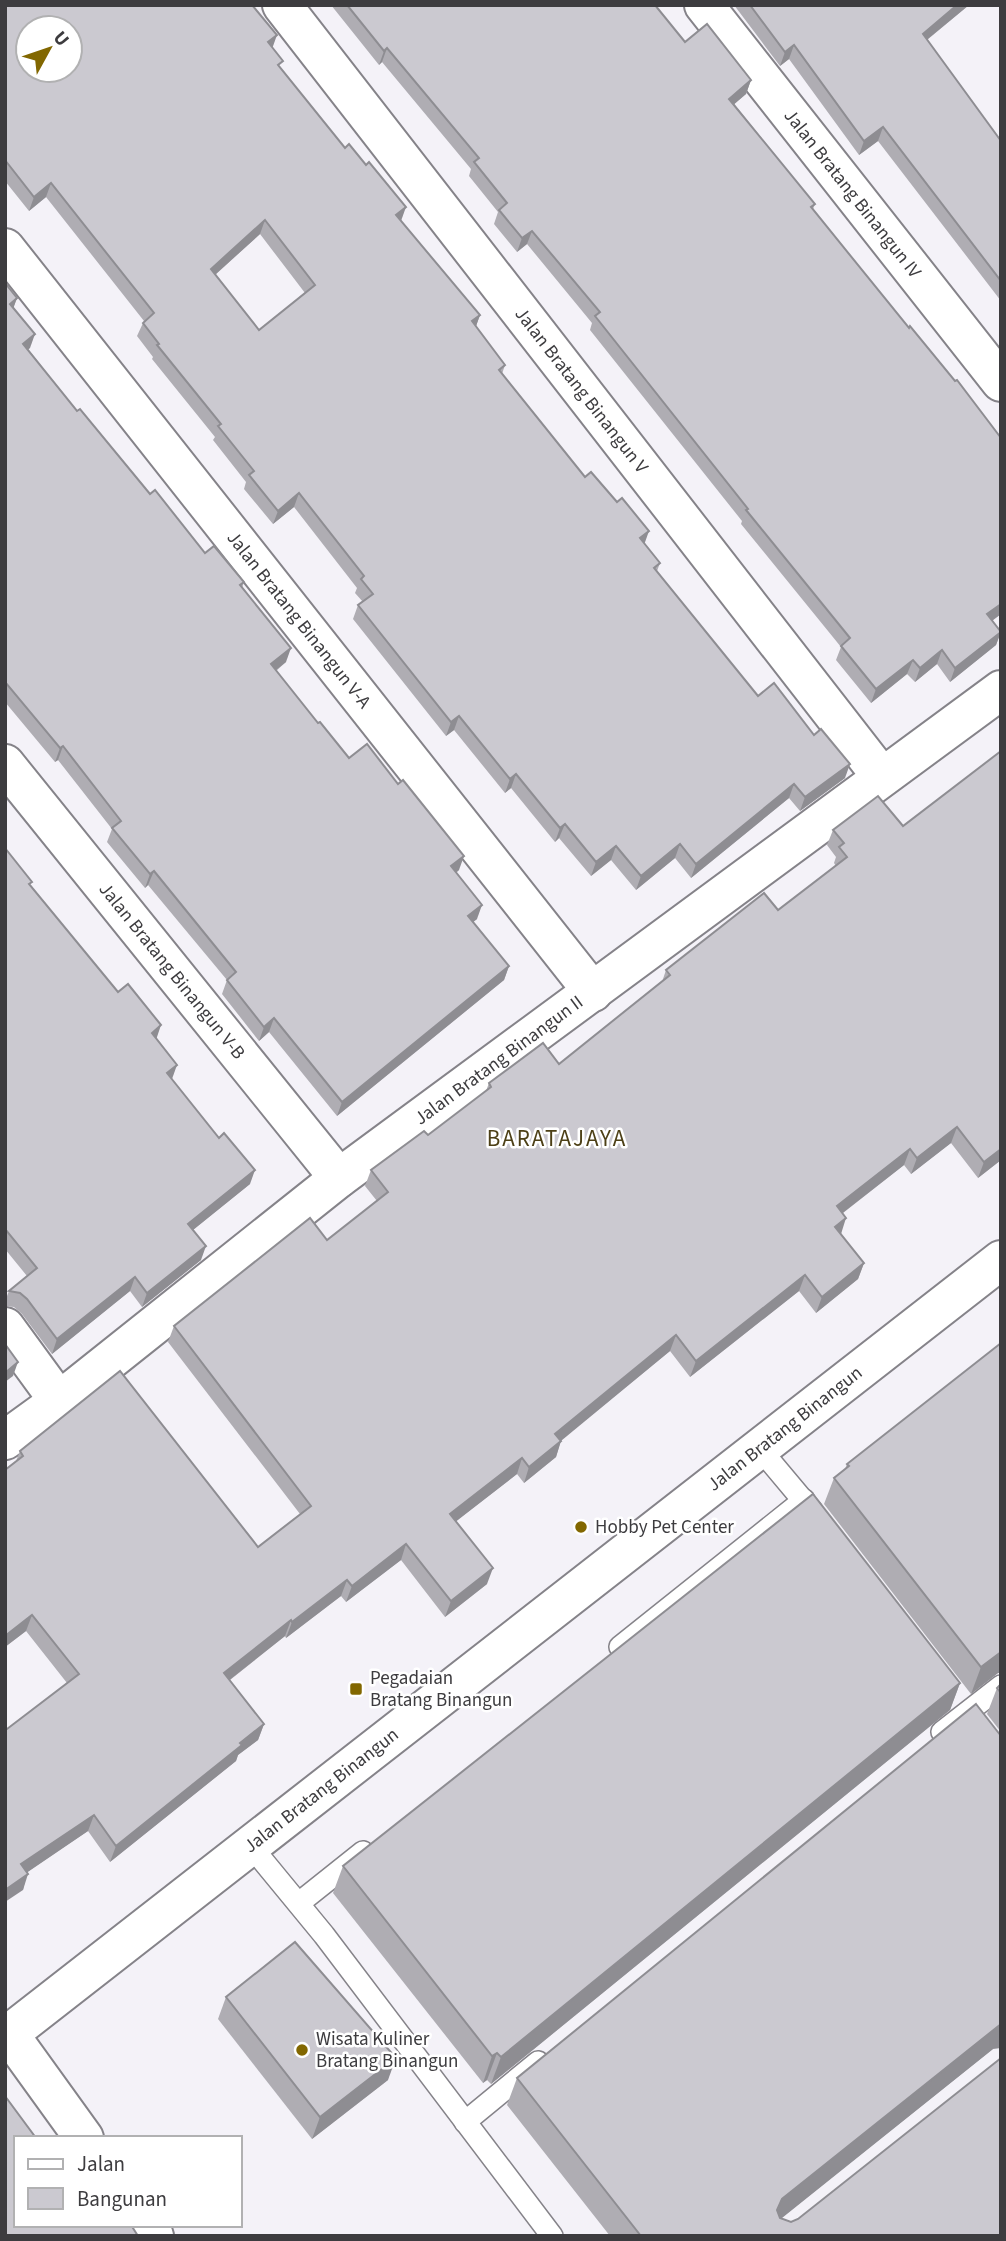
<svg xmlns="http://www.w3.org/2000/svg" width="1006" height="2241" viewBox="0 0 1006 2241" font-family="'Source Sans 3',sans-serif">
  <rect width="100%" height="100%" fill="#f4f2f8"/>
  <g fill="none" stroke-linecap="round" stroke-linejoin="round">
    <defs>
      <g id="lane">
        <polyline points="760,1449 812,1511"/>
        <polyline points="620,1647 804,1500"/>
        <polyline points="942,1732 1001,1686"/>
        <polyline points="250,1845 324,1935 552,2236"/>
        <polyline points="299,1903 363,1852"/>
        <polyline points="465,2122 538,2062"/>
      </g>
      <g id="street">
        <path id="s1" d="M 282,5 L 882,777"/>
        <path id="s2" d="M 704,5 L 1001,382"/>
        <path id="s3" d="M 5,248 L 593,992"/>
        <path id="s4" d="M 5,764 L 339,1178"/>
        <polyline points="5,1327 59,1401"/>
        <path id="s5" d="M 5,1440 L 59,1401 L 339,1178 L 1001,690"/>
      </g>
      <g id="secondary">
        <polyline points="9,2034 84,2138"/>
        <path id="s6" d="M 5,2037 L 1001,1260"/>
        <polyline points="147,2225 154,2236"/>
      </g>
    </defs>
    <use href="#lane" stroke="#858389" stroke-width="24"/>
    <use href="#street" stroke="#858389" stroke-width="42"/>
    <use href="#secondary" stroke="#858389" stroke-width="42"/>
    <use href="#lane" stroke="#fff" stroke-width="21"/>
    <use href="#street" stroke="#fff" stroke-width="38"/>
    <use href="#secondary" stroke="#fff" stroke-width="38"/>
  </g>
  <g fill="#afadb3" fill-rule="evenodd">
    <path d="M 5,5 L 272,48 L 280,68 L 401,221 L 480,315 L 476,326 L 505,365 L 502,374 L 585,477 L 660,563 L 657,571 L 758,696 L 845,778 L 800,811 L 789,798 L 691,878 L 675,858 L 636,890 L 611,860 L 591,876 L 559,838 L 555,842 L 511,788 L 505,793 L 454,730 L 446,736 L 353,619 L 358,605 L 363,602 L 355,593 L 357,588 L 294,507 L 273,524 L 244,489 L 246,482 L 213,440 L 215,437 L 152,359 L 153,357 L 137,336 L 143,323 L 144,321 L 46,197 L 29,211 L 5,181 ZM 260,234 L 305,293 L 259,330 L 215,275 Z"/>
    <polygon points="331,5 655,5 685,42 751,80 746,94 734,104 815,204 813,209 909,328 1001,438 1001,614 992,621 1001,631 996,645 950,682 937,664 915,682 907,674 871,703 836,660 841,647 741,524 742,521 590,330 592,323 527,244 517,252 494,224 498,212 469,176 471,169 382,62 379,65"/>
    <polygon points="734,5 969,5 927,40 1001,141 1001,301 878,141 859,155 789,59 780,66"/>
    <polygon points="5,283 17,298 13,308 30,348 28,349 77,411 150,494 205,553 244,582 242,588 286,662 276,671 318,723 349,758 459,870 456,873 477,919 473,922 509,966 504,980 337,1116 269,1032 259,1041 222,994 227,980 148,885 145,888 107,842 112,829 58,760 55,762 5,702"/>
    <polygon points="1001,751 1001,1160 978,1178 951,1143 911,1174 904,1165 843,1213 841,1234 864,1263 858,1279 816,1313 799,1291 690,1377 670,1351 561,1440 556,1457 524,1483 517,1474 456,1521 487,1584 445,1617 401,1560 346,1602 341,1596 286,1638 285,1636 230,1680 264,1724 258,1740 238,1755 236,1761 110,1862 88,1831 27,1872 23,1890 7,1729 67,1683 26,1631 5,1647 5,1470 16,1461 20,1451 258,1547 300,1514 168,1342 174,1326 327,1240 377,1201 365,1186 371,1170 428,1135 486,1091 489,1083 559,1064 662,982 666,970 778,910 836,866 834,863 836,857 827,845 833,830 903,826"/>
    <polygon points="5,848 31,886 156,1039 172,1079 250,1184 193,1230 201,1260 142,1307 130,1291 52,1354 22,1314 14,1307 5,1306 5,1301 9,1291 27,1276 5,1249"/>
    <polygon points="847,1464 998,1673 971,1694 824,1504 834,1478 845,1469"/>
    <polygon points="960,1683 950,1710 491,2084 487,2080 483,2083 333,1893 343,1866"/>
    <polygon points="1001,1684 1001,1732 987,1714 997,1688"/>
    <polygon points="226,1997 388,2080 312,2139 218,2019"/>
    <polygon points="993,2049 781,2218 791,2222 1001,2236 610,2236 507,2105 517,2078"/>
  </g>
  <g fill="#8e8d92">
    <polygon points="957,5 969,5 918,47 923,34"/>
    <polygon points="277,35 272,49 268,42"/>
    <polygon points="794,45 789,59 780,66 785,52"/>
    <polygon points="387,48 382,62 379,65 384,51"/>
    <polygon points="751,80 746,94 724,113 729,99"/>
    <polygon points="883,127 878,141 859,155 864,141"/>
    <polygon points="51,183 46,197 29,211 34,197"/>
    <polygon points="406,207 401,221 396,215"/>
    <polygon points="265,220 260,234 206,283 211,269"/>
    <polygon points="532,231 527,244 517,252 522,238"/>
    <polygon points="17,298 12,312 10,304"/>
    <polygon points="480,315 475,329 472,321"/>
    <polygon points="35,334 30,348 18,357 23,344"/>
    <polygon points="299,493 294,507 273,524 278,511"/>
    <polygon points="649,531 644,545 640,538"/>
    <polygon points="1001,604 1001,614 982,628 987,614"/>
    <polygon points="1001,632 996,645 950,682 955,668"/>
    <polygon points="291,648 286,662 266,678 271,664"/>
    <polygon points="942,650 937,664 915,682 920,668"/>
    <polygon points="913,660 907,674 871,703 876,689"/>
    <polygon points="459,716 454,730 446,736 451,722"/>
    <polygon points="63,746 58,760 55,762 60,748"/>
    <polygon points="850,764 845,778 800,811 805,797"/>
    <polygon points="516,774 511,788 505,793 510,779"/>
    <polygon points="794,784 789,798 691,878 696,864"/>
    <polygon points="565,824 559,838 555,842 560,828"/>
    <polygon points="680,844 675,858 636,890 641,876"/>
    <polygon points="616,846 611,860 591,876 596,862"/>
    <polygon points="464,856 459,870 446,880 451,866"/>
    <polygon points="154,871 148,885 145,888 150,874"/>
    <polygon points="482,905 477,919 463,930 468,916"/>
    <polygon points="509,966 504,980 337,1116 342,1102"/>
    <polygon points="274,1018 269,1032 259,1041 264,1027"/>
    <polygon points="161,1025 156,1040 152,1033"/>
    <polygon points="177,1065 172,1079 161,1087 167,1073"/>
    <polygon points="957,1127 951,1143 911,1174 917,1158"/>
    <polygon points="910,1149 904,1165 831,1222 837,1206"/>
    <polygon points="1001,1149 1001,1160 978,1178 984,1162"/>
    <polygon points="255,1170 250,1184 183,1238 188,1224"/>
    <polygon points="846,1218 841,1234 835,1227"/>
    <polygon points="206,1246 201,1260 142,1307 147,1293"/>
    <polygon points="864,1263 858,1279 816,1313 822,1297"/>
    <polygon points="805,1275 799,1291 690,1377 696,1361"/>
    <polygon points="135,1277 130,1291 52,1354 57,1339"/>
    <polygon points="676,1335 670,1351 550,1450 555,1434"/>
    <polygon points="18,1362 13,1376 5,1382 5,1373"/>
    <polygon points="561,1441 556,1457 524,1483 529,1467"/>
    <polygon points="522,1458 517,1474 445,1530 450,1514"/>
    <polygon points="406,1544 401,1560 346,1602 352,1586"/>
    <polygon points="493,1568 487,1584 445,1617 451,1601"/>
    <polygon points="347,1580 341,1596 286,1638 292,1622"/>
    <polygon points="32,1615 26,1631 5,1647 5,1636"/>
    <polygon points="291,1620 285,1636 218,1689 224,1673"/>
    <polygon points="1001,1652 1001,1673 998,1673 971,1694 981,1667"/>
    <polygon points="960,1683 950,1710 491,2084 501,2057"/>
    <polygon points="264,1724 258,1740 238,1755 236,1761 110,1862 116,1846"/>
    <polygon points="94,1815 88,1831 16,1880 21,1864"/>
    <polygon points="28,1874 23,1890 5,1902 5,1890"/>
    <polygon points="1001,2024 1001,2048 993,2049 772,2226 768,2236 782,2199"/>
    <polygon points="497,2053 487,2080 483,2083 492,2056"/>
    <polygon points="396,2058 388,2080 312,2139 320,2117"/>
  </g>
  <g fill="#cbc9d0" stroke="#8e8d92" stroke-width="2" fill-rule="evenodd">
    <path d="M 5,5 L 252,5 L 277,35 L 268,42 L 283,61 L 278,65 L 345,148 L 349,144 L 366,165 L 369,162 L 406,207 L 396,215 L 480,315 L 472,321 L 505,365 L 499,370 L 585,477 L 591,472 L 617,502 L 622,498 L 649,531 L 640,538 L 660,563 L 654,568 L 758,696 L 774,683 L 814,735 L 821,729 L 850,764 L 805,797 L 794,784 L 696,864 L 680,844 L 641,876 L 616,846 L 596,862 L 565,824 L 560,828 L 516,774 L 510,779 L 459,716 L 451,722 L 358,605 L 373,594 L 361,579 L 364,576 L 299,493 L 278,511 L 249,475 L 254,471 L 218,426 L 221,424 L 157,345 L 159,344 L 143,323 L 154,313 L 51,183 L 34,197 L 5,160 ZM 28,28 L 70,28 L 70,70 L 28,70 ZM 265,220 L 315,285 L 259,330 L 211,269 Z"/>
    <polygon points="347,5 655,5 685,42 707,24 751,80 729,99 815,204 811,207 909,328 910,326 955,381 957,380 1001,438 1001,604 987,614 1001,632 955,668 942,650 920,668 913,660 876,689 841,646 850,638 746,510 748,509 595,316 600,312 532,231 522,238 499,210 507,203 474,162 479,158 387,48 384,51"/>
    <polygon points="750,5 957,5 923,34 1001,141 1001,281 883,127 864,141 794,45 785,52"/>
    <polygon points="5,283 17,298 10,304 35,334 23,344 77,411 80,409 150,494 155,490 205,553 214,546 244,582 240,585 291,648 271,664 318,723 320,722 349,758 367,744 398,784 403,780 464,856 451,866 482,905 468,916 509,966 342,1102 274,1018 264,1027 227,980 236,972 154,871 150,874 112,828 121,821 63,746 60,748 5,682"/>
    <polygon points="1001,751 1001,1149 984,1162 957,1127 917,1158 910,1149 837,1206 846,1218 835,1227 864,1263 822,1297 805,1275 696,1361 676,1335 555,1434 561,1441 529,1467 522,1458 450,1514 493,1568 451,1601 406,1544 352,1586 347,1580 292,1622 291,1620 224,1673 264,1724 240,1743 242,1745 116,1846 94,1815 21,1864 28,1874 5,1890 5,1727 7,1729 79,1674 32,1615 5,1636 5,1470 23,1456 20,1451 120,1371 258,1547 311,1506 174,1326 310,1218 327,1240 388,1192 371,1170 424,1131 428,1135 491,1087 489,1083 543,1043 559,1064 670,975 666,970 764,893 778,910 847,857 839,847 844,843 833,830 878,796 903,826"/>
    <polygon points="5,848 32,882 29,884 118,992 128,984 161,1025 152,1033 177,1065 167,1073 219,1138 224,1133 255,1170 188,1224 206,1246 147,1293 135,1277 57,1339 27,1299 20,1293 9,1291 37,1268 5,1229"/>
    <polygon points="1001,1343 1001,1652 981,1667 834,1478 849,1466 847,1464"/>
    <polygon points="5,1344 18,1362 5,1373"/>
    <polygon points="813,1494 960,1683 501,2057 497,2053 492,2056 343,1866"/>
    <polygon points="1001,1684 1001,1693 997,1688"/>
    <polygon points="976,1704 1001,1736 1001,2024 782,2199 777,2210 780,2218 791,2222 798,2219 1001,2058 1001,2236 641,2236 517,2078"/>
    <polygon points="295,1942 396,2058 320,2117 226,1997"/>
    <polygon points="5,2096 36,2138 16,2138 16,2225 131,2225 138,2236 5,2236"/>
  </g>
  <g fill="#826700" stroke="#fff" stroke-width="2.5">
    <circle cx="581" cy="1527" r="7"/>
    <rect x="349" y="1682" width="14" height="14" rx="3.5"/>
    <circle cx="302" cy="2050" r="7"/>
  </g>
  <g text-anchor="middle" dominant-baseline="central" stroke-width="5" stroke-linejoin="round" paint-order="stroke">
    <g font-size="19" fill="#3d3c3f" stroke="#fff">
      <text stroke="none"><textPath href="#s2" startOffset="240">Jalan Bratang Binangun IV</textPath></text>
      <text stroke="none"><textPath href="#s1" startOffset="488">Jalan Bratang Binangun V</textPath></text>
      <text stroke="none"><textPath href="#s3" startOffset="474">Jalan Bratang Binangun V-A</textPath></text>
      <text stroke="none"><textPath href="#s4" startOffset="266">Jalan Bratang Binangun V-B</textPath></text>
      <text stroke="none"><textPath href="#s5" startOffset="623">Jalan Bratang Binangun II</textPath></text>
      <text stroke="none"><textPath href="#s6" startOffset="989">Jalan Bratang Binangun</textPath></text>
      <text stroke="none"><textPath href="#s6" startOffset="401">Jalan Bratang Binangun</textPath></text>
    </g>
    <g font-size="19" fill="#3d3c3f" stroke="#fff" text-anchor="start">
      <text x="595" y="1527">Hobby Pet Center</text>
      <text x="370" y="1678">Pegadaian<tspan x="370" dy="22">Bratang Binangun</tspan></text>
      <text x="316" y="2039">Wisata Kuliner<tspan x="316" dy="22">Bratang Binangun</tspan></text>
    </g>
    <g font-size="23" letter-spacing="2" fill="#4d4017" stroke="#fff">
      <text x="557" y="1138">BARATAJAYA</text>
    </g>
  </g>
  <rect width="1006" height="2241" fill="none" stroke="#3d3c3f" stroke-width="14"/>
  <rect x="14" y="2136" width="228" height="91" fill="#ffffff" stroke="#b1b1b2" stroke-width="2"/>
  <rect x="28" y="2159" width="35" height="10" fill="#ffffff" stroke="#b1b1b2" stroke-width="2"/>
  <text x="77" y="2171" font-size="21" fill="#3d3c3f">Jalan</text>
  <rect x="28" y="2188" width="35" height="21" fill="#cbc9d0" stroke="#b1b1b2" stroke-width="2"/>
  <text x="77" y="2206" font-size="21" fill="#3d3c3f">Bangunan</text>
  <g transform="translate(49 49) rotate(50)"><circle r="33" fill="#ffffff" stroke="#b1b1b2" stroke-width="2"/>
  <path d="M0-5L12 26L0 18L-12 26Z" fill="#826700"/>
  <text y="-10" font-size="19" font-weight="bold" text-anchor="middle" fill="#3d3c3f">U</text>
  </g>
</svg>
